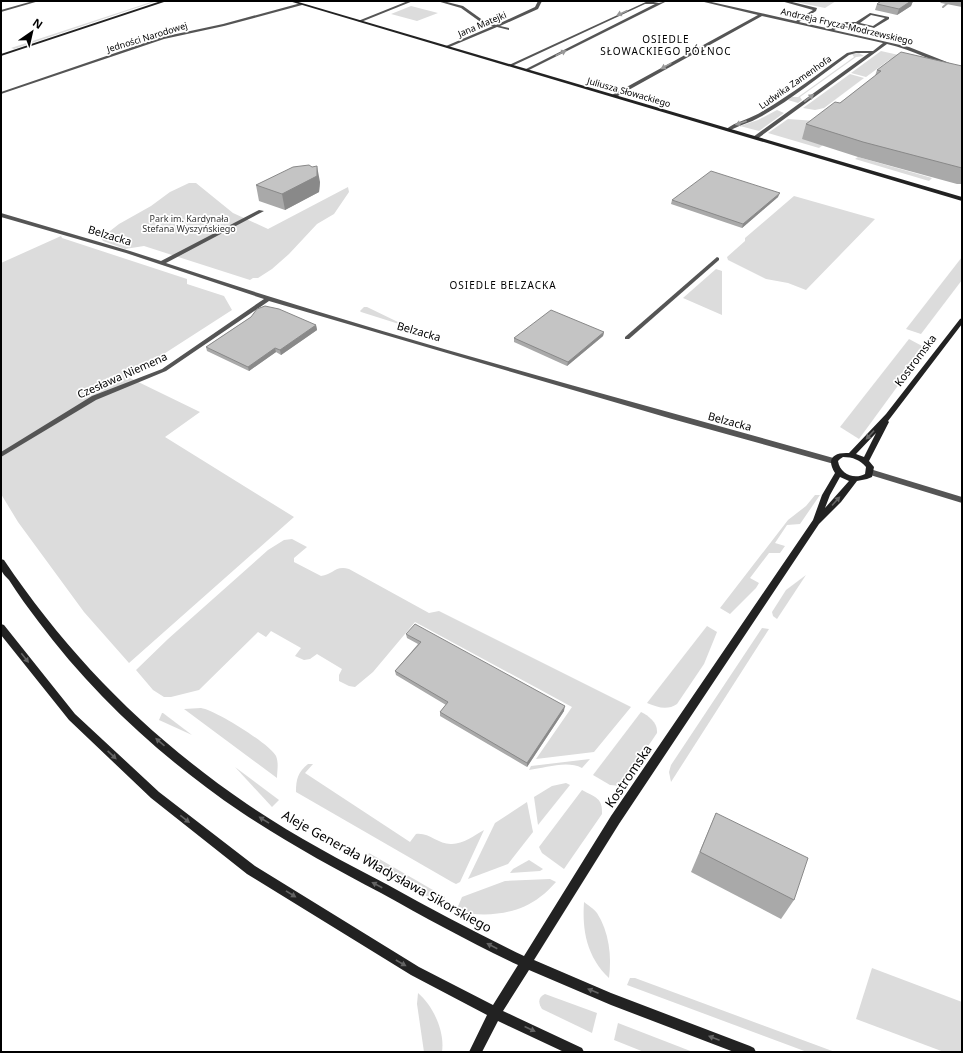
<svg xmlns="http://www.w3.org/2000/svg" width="963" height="1053" viewBox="0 0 963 1053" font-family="'Noto Sans',sans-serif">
  <rect width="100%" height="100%" fill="#fff"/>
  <g fill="#dcdcdc">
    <polygon points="154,1 157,1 14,49 11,48"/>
    <polygon points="791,1 836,1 825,8"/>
    <polygon points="411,6 438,13 417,21 391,14"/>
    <polygon points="881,51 925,61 893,59 889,60 866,77 851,73"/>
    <polygon points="859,53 864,56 856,57 800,97 802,100 798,103 788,100 792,97 798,97 854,57 852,54"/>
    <polygon points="850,74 864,78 824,108 815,110 803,108"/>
    <polygon points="777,110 784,113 759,131 740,126 758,120"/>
    <polygon points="788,119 816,121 823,145 819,148 768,133"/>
    <polygon points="858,157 932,178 929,181 855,159"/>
    <polygon points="189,183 196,183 233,213 268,229 348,187 349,192 334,214 317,224 289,254 272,269 258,278 253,278 250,280 144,246 125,249 103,241 101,238 119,224 151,206 170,192"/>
    <polygon points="794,196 875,219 806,290 788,283 766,279 728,260 727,257 745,241 745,238"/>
    <polygon points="61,236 62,238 187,279 187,284 224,296 232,310 128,377 200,412 165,437 294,517 129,663 84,612 18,522 1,494 1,263"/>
    <polygon points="962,257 962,280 921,334 906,329"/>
    <polygon points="716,269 722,271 722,315 683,298"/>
    <polygon points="364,307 367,307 400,323 399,324 361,312 360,311"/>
    <polygon points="909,339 924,347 924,350 859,439 840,427"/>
    <polygon points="815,495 820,495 800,524 787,525 775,543 785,546 780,553 769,553 750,578 759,583 756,588 730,614 720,608 788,520 806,506"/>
    <path d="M 292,539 L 307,547 L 294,558 L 294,562 L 321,576 C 333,575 335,565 349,569 L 429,613 L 439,611 L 631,707 L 594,752 L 536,759 L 572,707 L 415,622 L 373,672 L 355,687 L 349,686 L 339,681 L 339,675 L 342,669 L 317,654 L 310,659 L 304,660 L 295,656 L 301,648 L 271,631 L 266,637 L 258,632 L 199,690 L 171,697 L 164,697 L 153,690 L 136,670 L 168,639 L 268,550 L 284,540 Z"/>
    <polygon points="806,575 777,619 773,616 772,612 786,590"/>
    <path d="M 707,626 L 717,632 L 704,664 L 677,704 C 667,711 657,707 647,703 Z"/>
    <polygon points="762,628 769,629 671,782 669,772 671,765"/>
    <path d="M 201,708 C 215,710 270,744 276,756 C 279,763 277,771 277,778 L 184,709 Z"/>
    <path d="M 641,712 C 649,716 658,723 657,733 L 621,786 L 610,785 L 593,775 Z"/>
    <polygon points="162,713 163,713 192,735 159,720"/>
    <path d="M 590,759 L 582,768 C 567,760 545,768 529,770 L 531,766 Z"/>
    <path d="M 308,764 L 313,764 L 305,773 L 410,842 L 416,834 C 429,832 439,845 452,844 C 463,844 475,835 484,830 L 460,882 L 456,884 L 452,882 L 296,792 C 296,779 298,772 308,764 Z"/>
    <polygon points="235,767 279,800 272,807"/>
    <polygon points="566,783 570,785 538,825 534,797 552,786"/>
    <path d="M 582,790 C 595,797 603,798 602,814 L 564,869 L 542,853 L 539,847 Z"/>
    <polygon points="527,802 533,832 508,864 468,879 495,823"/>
    <polygon points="369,853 445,897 441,904 414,889 368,855"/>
    <polygon points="529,860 543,869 540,871 510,873 513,869"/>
    <path d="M 550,879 L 556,882 C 551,887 546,893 540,897 C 517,915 484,918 456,911 L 462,897 L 505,881 Z"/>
    <path d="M 584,902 C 588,905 594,909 597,913 C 609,932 612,956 609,978 C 587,957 582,931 584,902 Z"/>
    <polygon points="872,968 962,1002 962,1052 944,1052 856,1019"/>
    <polygon points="630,978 635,978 835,1052 807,1052 627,985"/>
    <path d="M 418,993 C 433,1006 445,1031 442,1052 L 424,1052 L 417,1004 Z"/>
    <path d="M 545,994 L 597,1013 L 592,1033 L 542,1009 C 538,1003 538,997 545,994 Z"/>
    <polygon points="618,1023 693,1052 644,1052 614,1040"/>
  </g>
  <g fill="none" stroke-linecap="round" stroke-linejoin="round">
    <polyline stroke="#a3a3a3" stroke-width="2" points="943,7 949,2"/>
    <polygon fill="#a3a3a3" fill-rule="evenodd" points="939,1 962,1 962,7 941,3"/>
    <g fill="#555" fill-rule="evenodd">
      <polygon points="33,1 39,1 1,12 1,10"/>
      <polygon points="408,1 413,1 361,22 358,21"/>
      <polygon points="437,1 443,1 463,6 484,21 496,25 535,7 538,1 542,1 538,9 500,26 509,28 509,30 497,27 447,48 446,46 493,26 482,23 461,8"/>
      <polygon points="648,1 659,3 667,1 527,71 524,70 655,4 645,4 512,66 509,65"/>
      <path d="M 700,1 L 707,1 L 796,21 L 813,10 L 781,1 L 788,1 L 817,8 L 816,11 L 799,22 L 831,29 L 843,22 L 856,22 L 870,13 L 889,17 L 889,19 L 874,28 C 857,24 850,21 834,30 L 909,47 L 962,68 L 962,70 C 936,63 913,50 887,44 L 757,139 L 753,139 L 753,137 L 869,53 L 856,53 L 849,55 C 820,76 791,100 760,117 C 750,123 739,125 729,131 L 725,130 C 736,121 751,119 763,111 C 792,94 819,73 847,53 L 856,51 L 873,51 L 883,43 L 762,16 L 616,97 L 612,97 L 612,95 L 758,15 ZM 871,15 L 885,18 L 873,26 L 860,23 Z"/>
      <polygon points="301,3 302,5 224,26 164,39 1,94 1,92 162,37 223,24"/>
      <path d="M 259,210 L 264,211 L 166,263 C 387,337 613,396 837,459 L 838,461 L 834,464 L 672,419 L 269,301 L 166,371 L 96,400 L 1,457 L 1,452 L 92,396 L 162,369 L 264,299 L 126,253 L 1,217 L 1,213 L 130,251 L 161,261 Z"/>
      <polygon points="717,257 719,258 719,260 629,339 625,339 625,337"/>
      <polygon points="870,469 962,497 962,503 867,474 866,472 867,470"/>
    </g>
    <g fill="#222" fill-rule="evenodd">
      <polygon points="161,1 167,1 1,56 1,54"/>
      <polygon points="289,1 295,1 962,197 962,201"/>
      <path d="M 962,318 L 962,324 L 888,421 L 889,422 L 869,461 L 874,467 L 872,477 L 867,479 L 857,481 L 841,502 L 819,524 L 619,824 L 534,960 L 611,993 L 750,1046 L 754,1048 L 756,1052 L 734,1052 L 611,1005 L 529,970 L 503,1011 L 582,1048 L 584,1052 L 564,1052 L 498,1021 L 482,1052 L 469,1052 L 487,1015 L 411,975 L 247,874 L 151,798 L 69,720 L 1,635 L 1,624 L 4,625 L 75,714 L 159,792 L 255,866 L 419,967 L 493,1005 L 518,965 C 471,943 426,918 381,893 C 333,868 286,842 241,812 C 164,760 93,695 38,621 C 28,608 18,594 9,580 C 6,577 2,573 1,569 C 0,566 1,562 1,559 L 4,560 C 70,658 149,737 247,804 C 291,834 340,860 388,885 C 433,910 478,934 524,956 L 611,816 L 813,520 L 822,495 L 835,473 C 826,459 833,452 849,453 L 886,414 L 960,319 ZM 876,433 L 864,457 L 856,454 ZM 843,457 C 853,457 860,460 866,467 L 865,474 C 854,480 840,474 838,461 L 840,459 ZM 840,477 L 849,481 L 825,508 L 830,495 Z"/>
    </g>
  </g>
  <g fill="#a9a9a9">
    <polygon points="881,1 913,1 911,6 897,15 875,10 877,4"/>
    <polygon points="962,66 962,184 957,184 858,157 802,139 806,124 840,103 875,76 877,70"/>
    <polygon points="320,182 319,192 285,210 259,201 256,185"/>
    <polygon points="778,197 742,228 671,204 672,200"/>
    <polygon points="251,317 316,325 317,330 281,355 276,352 249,371 207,351 206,347"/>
    <polygon points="604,332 603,336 567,366 514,342 514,338"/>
    <polygon points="406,634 564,711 527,767 440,716 440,712 446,705 396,675 395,671 418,644 407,638"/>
    <polygon points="716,813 794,900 781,919 691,872"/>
  </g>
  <g fill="#898989">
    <polygon points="911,1 913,1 911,6 897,15 899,9"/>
    <polygon points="317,166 320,182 319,192 285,210 282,194"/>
    <polygon points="780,193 778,197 742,228 743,224"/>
    <polygon points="316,325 317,330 281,355 280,350"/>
    <polygon points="604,332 603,336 567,366 568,362"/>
    <polygon points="275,348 276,352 249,371 248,367"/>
    <polygon points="565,706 564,711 527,767 527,763"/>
  </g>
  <g fill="#c4c4c4" stroke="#898989">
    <polygon points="881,1 911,1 899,9 877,4"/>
    <polygon points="901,52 962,66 962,168 863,142 806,124 835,102 840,103 881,71 877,70"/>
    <polygon points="309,165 312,167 317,166 317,176 282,194 256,185 293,167"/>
    <polygon points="711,171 780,193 743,224 672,200"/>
    <polygon points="265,306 279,309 316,325 280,350 275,348 248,367 206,347 251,317 257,309"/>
    <polygon points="551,310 604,332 568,362 514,338"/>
    <polygon points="415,624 565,706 527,763 440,712 448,702 395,671 421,642 406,634"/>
    <polygon points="716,813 808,858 794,900 700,852"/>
  </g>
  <defs><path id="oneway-solid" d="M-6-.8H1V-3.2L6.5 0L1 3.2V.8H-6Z"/></defs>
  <g fill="#999">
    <use href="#oneway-solid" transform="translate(622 13) rotate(155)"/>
    <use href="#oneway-solid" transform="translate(561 53) rotate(-26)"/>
    <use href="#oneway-solid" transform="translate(666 66) rotate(151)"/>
    <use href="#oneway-solid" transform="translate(809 98) rotate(-37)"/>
    <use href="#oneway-solid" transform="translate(741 123) rotate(161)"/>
  </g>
  <g fill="#646464">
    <use href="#oneway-solid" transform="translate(870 435) rotate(133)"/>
    <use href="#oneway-solid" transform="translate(836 501) rotate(-48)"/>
    <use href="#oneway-solid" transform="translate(25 658) rotate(52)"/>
    <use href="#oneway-solid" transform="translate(160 742) rotate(-139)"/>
    <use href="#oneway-solid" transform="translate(112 755) rotate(43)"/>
    <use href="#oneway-solid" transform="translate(185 819) rotate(38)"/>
    <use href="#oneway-solid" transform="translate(264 820) rotate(-148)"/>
    <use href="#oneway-solid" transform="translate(377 885) rotate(-152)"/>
    <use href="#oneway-solid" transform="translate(291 894) rotate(32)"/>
    <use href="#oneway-solid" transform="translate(492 946) rotate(-153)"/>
    <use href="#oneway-solid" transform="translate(401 963) rotate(30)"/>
    <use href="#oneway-solid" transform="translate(593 991) rotate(-157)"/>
    <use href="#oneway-solid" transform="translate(530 1029) rotate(25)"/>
    <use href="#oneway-solid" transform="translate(714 1038) rotate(-159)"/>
  </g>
  <g text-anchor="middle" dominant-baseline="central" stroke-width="3.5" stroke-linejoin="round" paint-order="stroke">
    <g font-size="9" fill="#000" stroke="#fff">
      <text transform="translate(482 24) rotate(-23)">Jana Matejki</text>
      <text transform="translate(847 26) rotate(13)">Andrzeja Frycza-Modrzewskiego</text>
      <text transform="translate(147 37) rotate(-17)">Jedności Narodowej</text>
      <text transform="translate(795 82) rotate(-35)">Ludwika Zamenhofa</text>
      <text transform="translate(629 92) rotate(16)">Juliusza Słowackiego</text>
    </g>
    <g font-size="9" fill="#333" stroke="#fff">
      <text x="189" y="218">Park im. Kardynała<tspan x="189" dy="10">Stefana Wyszyńskiego</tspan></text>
    </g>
    <g font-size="10" letter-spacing="1" fill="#000" stroke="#fff">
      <text x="666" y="39">OSIEDLE<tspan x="666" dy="12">SŁOWACKIEGO PÓŁNOC</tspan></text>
      <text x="503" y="285">OSIEDLE BELZACKA</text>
    </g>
    <g font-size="11" fill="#000" stroke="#fff">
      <text transform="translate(110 235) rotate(17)">Belzacka</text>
      <text transform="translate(419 331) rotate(16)">Belzacka</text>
      <text transform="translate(915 360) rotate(-53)">Kostromska</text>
      <text transform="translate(122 375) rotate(-24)">Czesława Niemena</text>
      <text transform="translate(730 421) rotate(15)">Belzacka</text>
    </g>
    <g font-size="13" fill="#000" stroke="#fff">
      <text transform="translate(628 776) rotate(-56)">Kostromska</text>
      <text transform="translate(387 871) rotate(29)">Aleje Generała Władysława Sikorskiego</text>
    </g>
  </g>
  <rect width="963" height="1053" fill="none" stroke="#000000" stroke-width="4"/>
  <g transform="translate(32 32) rotate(34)" stroke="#ffffff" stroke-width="3" paint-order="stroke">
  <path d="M0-3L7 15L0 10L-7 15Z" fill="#000000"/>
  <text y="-6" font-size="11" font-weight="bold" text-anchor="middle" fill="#000000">N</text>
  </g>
</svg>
